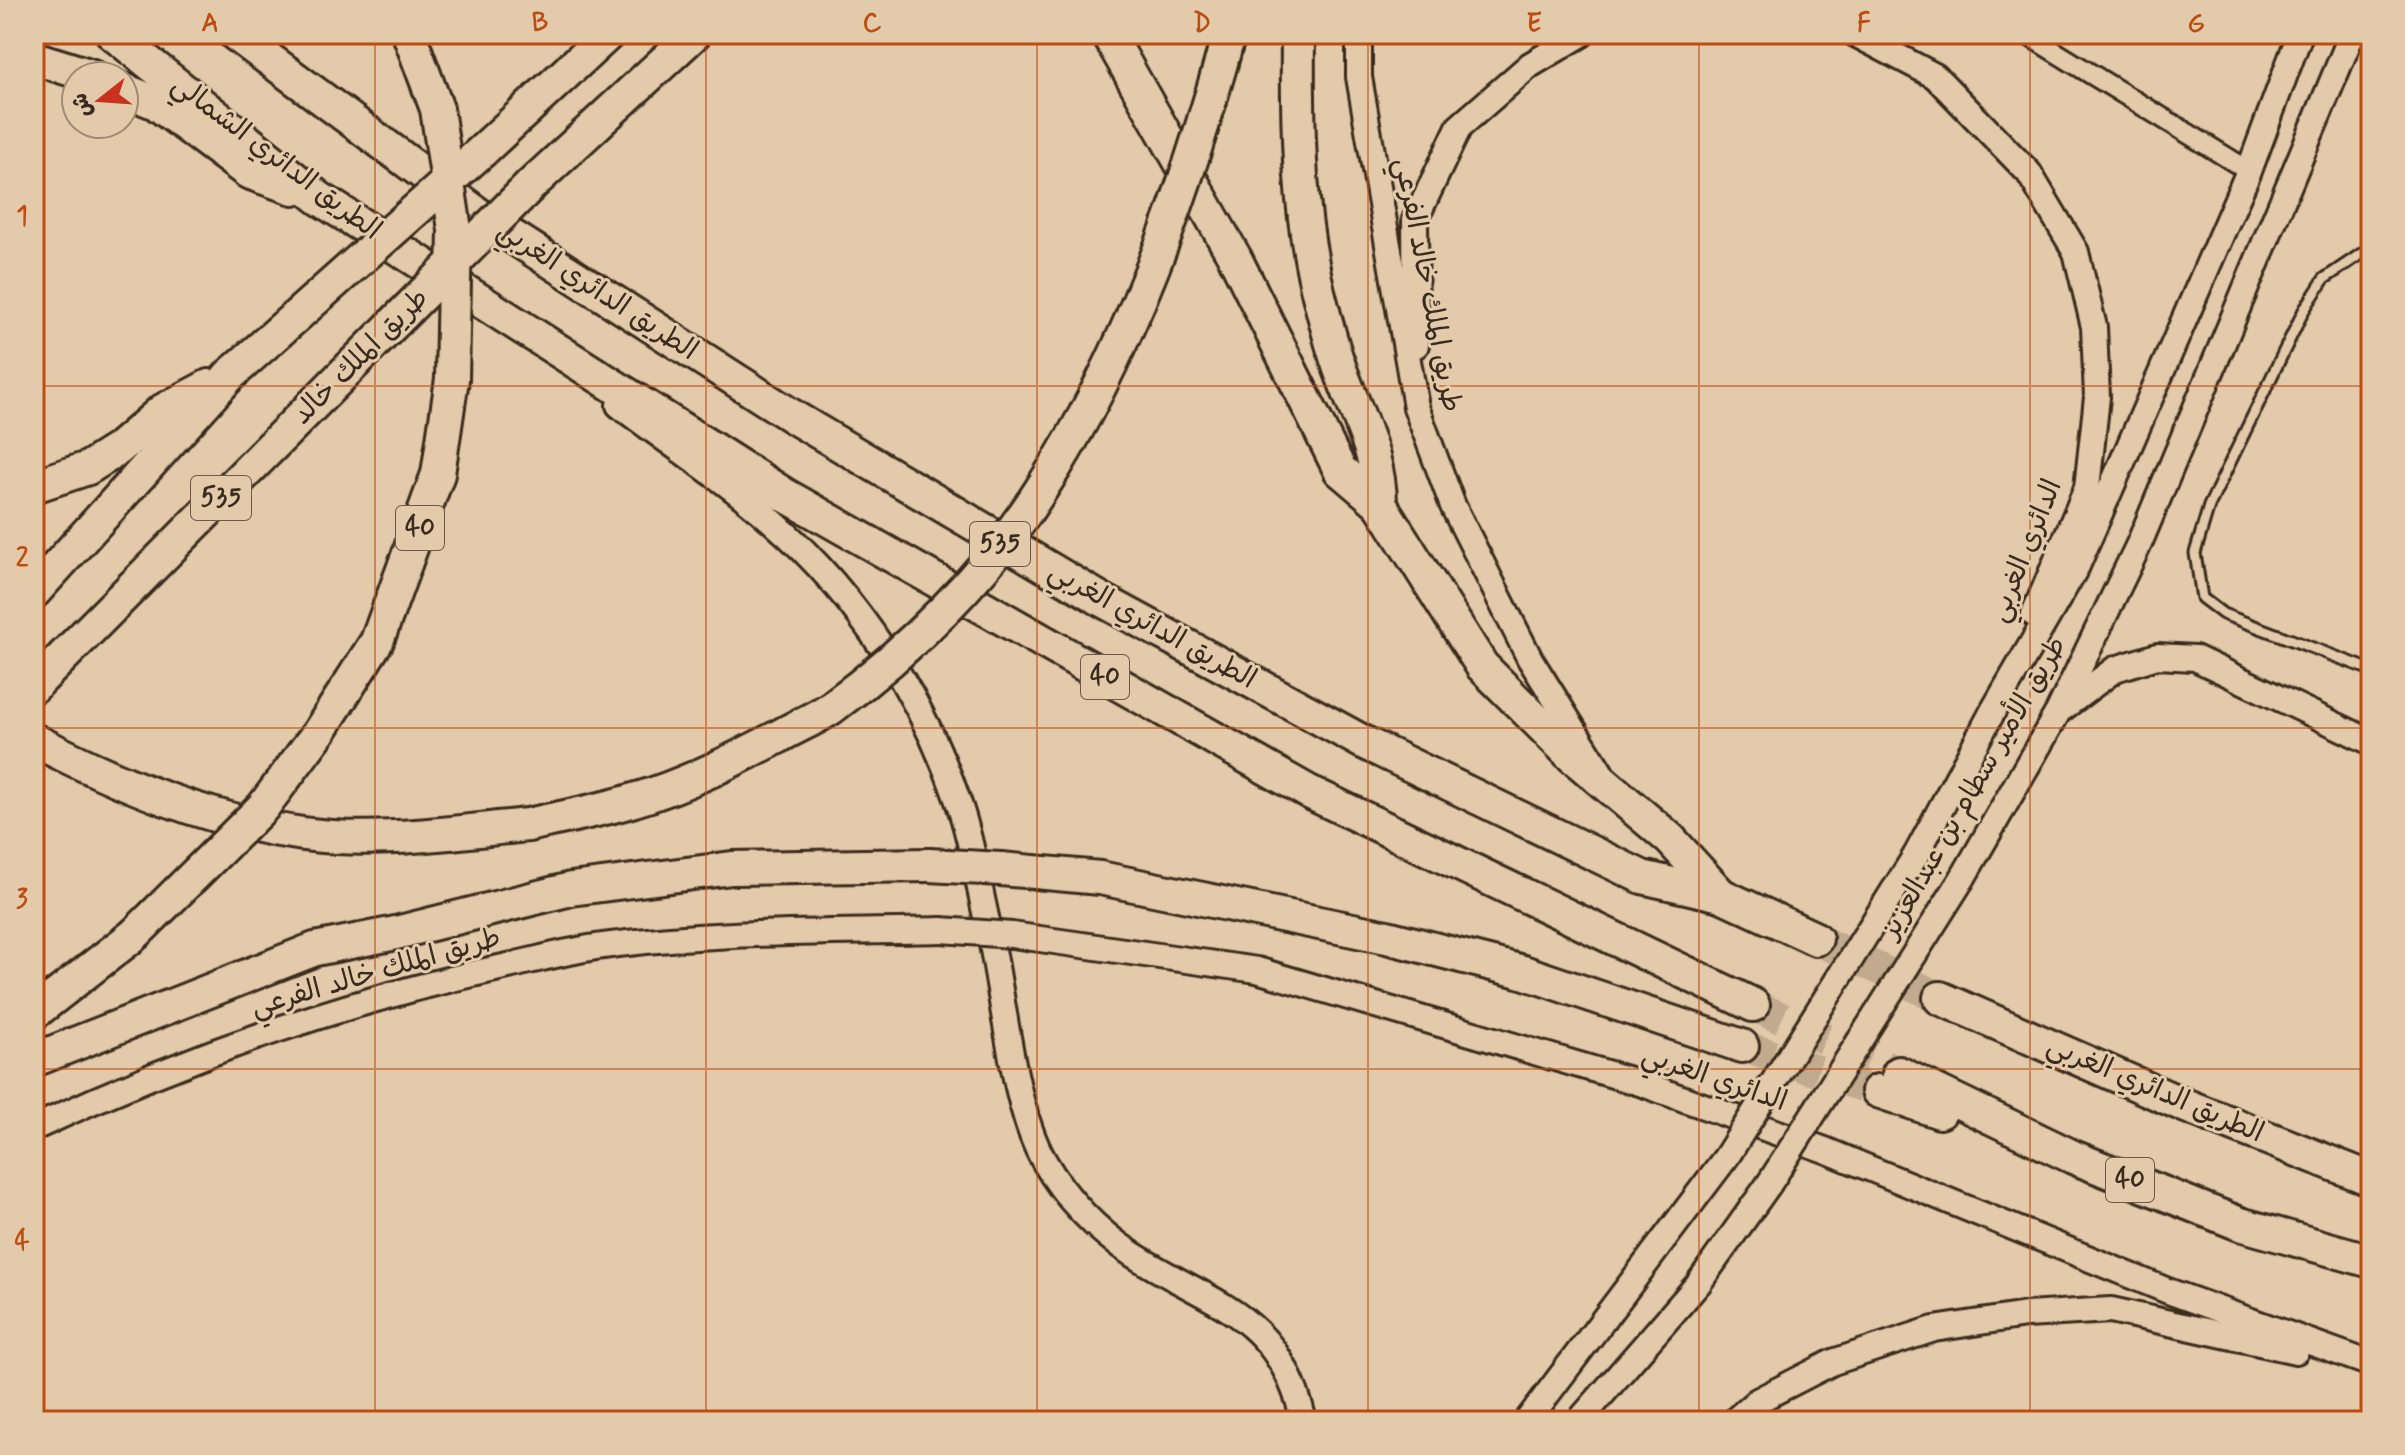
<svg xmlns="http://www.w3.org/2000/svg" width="2405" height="1455" viewBox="0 0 2405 1455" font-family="Mynerve,'Playpen Sans Arabic',sans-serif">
  <rect width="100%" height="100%" fill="#e2caaa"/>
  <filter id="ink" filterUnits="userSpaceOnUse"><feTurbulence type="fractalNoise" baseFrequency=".0125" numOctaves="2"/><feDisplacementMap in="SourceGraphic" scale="16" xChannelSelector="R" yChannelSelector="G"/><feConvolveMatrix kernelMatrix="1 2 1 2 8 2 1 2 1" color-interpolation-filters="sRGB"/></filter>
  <g filter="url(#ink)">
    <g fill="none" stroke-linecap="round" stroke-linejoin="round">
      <g stroke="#c1aa8e" stroke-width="32" stroke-dasharray="32 16" stroke-linecap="butt">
        <polyline points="1816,939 1940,998"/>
        <polyline points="1753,1005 1899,1073"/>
        <polyline points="1742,1046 1878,1091"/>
      </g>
      <defs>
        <polyline id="lane" points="2371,254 2361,254 2324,279 2304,310 2209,506 2195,553 2202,598 2223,614 2371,670"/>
        <polyline id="street" points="2026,34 2249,171"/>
        <g id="secondary">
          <polyline points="1359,34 1359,77 1416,407 1453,506 1530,659 1601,773"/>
          <polyline points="1855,34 1935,76 2029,173 2076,252 2094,327 2097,397 2087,488 2034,614"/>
          <polyline points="1416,345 1415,220 1459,127 1530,65 1582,34"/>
          <path d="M 619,405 C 670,444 726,480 773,522 C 858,596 923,698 959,804 C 973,844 979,889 989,930 C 1004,996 1012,1105 1044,1161 C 1065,1198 1097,1231 1132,1254 C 1215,1307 1278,1312 1304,1421"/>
          <polyline points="2063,708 2115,669 2157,656 2195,658 2371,742"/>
          <polyline points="1916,855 1994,709 2077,566 2249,171 2300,34"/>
          <polyline points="1962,879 2058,712 2139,544 2352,34"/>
          <polyline points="1012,935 1257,970 1640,1083 1825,1150 2168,1291 2371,1364"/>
          <path d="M 34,1128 C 185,1057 345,1001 508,966 C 539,959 571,950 603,946 C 714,931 829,933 941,930"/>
          <polyline points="1527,1421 1727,1156"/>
          <polyline points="1579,1421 1698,1284 1769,1184"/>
          <polyline points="1734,1421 1757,1401 1833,1362 1934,1329 2026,1315 2111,1310 2296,1351"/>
        </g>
        <g id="highway">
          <polyline points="113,34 319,198 785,495 1309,792 1753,1005"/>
          <polyline points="235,34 482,217 795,418 1104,601 1365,743 1642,877 1721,895 1816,939"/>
          <polyline points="1108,34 1235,258 1340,470 1380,504"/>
          <path d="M 1298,34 C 1297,123 1298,220 1322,307 C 1328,330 1334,354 1343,377 C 1359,420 1380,458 1380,504 L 1482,666 L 1571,755 L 1670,839 L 1721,895"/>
          <polyline points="34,58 92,76"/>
          <polyline points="124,90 156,103 248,172 293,188"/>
          <polyline points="482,151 608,34"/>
          <polyline points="532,184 694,34"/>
          <polyline points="34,486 88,468 118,449 162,411 209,386"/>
          <polyline points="34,592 230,375"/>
          <polyline points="34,686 407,310"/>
          <path d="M 34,740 C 119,784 208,821 303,834 C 377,844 454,832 528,825"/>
          <polyline points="1001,869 1100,878 1387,937 1523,972 1742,1046"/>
          <polyline points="1940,998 2184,1105 2371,1179"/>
          <polyline points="34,1013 134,935"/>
          <polyline points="34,1060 315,949 396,933 571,889 732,868 929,865"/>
          <polyline points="1899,1073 2073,1157 2240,1224 2371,1261"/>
          <polyline points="1878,1091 1940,1112"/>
        </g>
      </defs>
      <use href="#lane" stroke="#3b2a1e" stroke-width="15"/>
      <use href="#street" stroke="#3b2a1e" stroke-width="24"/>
      <use href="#secondary" stroke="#3b2a1e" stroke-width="30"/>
      <use href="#highway" stroke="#3b2a1e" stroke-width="38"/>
      <use href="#lane" stroke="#e2caaa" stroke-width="9"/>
      <use href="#street" stroke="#e2caaa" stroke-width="18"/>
      <use href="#secondary" stroke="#e2caaa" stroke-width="24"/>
      <use href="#highway" stroke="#e2caaa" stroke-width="32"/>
      <defs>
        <g id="secondary-bridge">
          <polyline points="941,930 1012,935"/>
          <polyline points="1727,1156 1916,855"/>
          <polyline points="1769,1184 1962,879"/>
        </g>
        <g id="highway-bridge">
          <polyline points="407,310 532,184"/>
          <polyline points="230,375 482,151"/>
          <path d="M 528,825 C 563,817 599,811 634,800 C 683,786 732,761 778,737 C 795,727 815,719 831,708 C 910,650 987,574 1040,491 C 1129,354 1186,191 1229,34"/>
          <polyline points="929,865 1001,869"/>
          <polyline points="134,935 263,807 319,732 377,641 438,474 452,379 455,230 437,109 409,34"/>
        </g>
      </defs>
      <use href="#secondary-bridge" stroke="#3b2a1e" stroke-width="30" stroke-linecap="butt"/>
      <use href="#highway-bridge" stroke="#3b2a1e" stroke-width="38" stroke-linecap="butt"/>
      <use href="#secondary-bridge" stroke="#e2caaa" stroke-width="24"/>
      <use href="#highway-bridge" stroke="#e2caaa" stroke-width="32"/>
    </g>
  </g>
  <path fill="none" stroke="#bd4d10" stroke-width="2" stroke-opacity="0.55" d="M 375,34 L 375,1421M 706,34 L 706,1421M 1037,34 L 1037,1421M 1368,34 L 1368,1421M 1699,34 L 1699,1421M 2030,34 L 2030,1421M 34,386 L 2371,386M 34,728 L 2371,728M 34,1069 L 2371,1069"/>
  <g text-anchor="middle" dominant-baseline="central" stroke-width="6" stroke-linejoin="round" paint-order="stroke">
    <g fill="#e2caaa" stroke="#6d5a48" stroke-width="2">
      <rect x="191" y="476" width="60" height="44" rx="6"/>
      <rect x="396" y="506" width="48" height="44" rx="6"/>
      <rect x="970" y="522" width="60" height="44" rx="6"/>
      <rect x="1081" y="655" width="48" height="44" rx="6"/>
      <rect x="2106" y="1158" width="48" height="44" rx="6"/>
    </g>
    <g font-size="26" font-weight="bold" fill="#3b2a1e">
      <text x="221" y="498">535</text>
      <text x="420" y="528">40</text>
      <text x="1000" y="544">535</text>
      <text x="1105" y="677">40</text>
      <text x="2130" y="1180">40</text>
    </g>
    <g font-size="28" fill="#3b2a1e" stroke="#e2caaa">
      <text transform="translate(276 158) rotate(37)">الطريق الدائري الشمالي</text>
      <text transform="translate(1427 285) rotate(79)">طريق الملك خالد الفرعي</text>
      <text transform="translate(597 291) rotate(33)">الطريق الدائري الغربي</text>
      <text transform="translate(361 357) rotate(-45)">طريق الملك خالد</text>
      <text transform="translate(2026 551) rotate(-68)">الدائري الغربي</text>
      <text transform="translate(1152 626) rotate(29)">الطريق الدائري الغربي</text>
      <text transform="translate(1974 788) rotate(-60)">طريق الأمير سطام بن عبدالعزيز</text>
      <text transform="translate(376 973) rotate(-16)">طريق الملك خالد الفرعي</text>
      <text transform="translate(1714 1079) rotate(19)">الدائري الغربي</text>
      <text transform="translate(2155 1090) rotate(23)">الطريق الدائري الغربي</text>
    </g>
  </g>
  <rect width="2405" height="1455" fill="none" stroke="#e2caaa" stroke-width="88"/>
  <g transform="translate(100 100) rotate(253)"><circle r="38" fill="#e2caaa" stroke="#9f8a72" stroke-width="2"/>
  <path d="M0-6L14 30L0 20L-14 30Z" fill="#c8321e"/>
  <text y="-12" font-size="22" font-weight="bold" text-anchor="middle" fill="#3b2a1e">ش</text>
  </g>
  <rect x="44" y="44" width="2317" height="1367" fill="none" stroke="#bd4d10" stroke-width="3"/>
  <g font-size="26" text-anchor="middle" font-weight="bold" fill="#bd4d10">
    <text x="210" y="31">A</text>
    <text x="540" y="31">B</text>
    <text x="872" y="31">C</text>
    <text x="1202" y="31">D</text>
    <text x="1534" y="31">E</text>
    <text x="1864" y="31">F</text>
    <text x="2196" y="31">G</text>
    <text x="22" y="224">1</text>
    <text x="22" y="566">2</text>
    <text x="22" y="907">3</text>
    <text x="22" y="1249">4</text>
  </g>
</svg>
